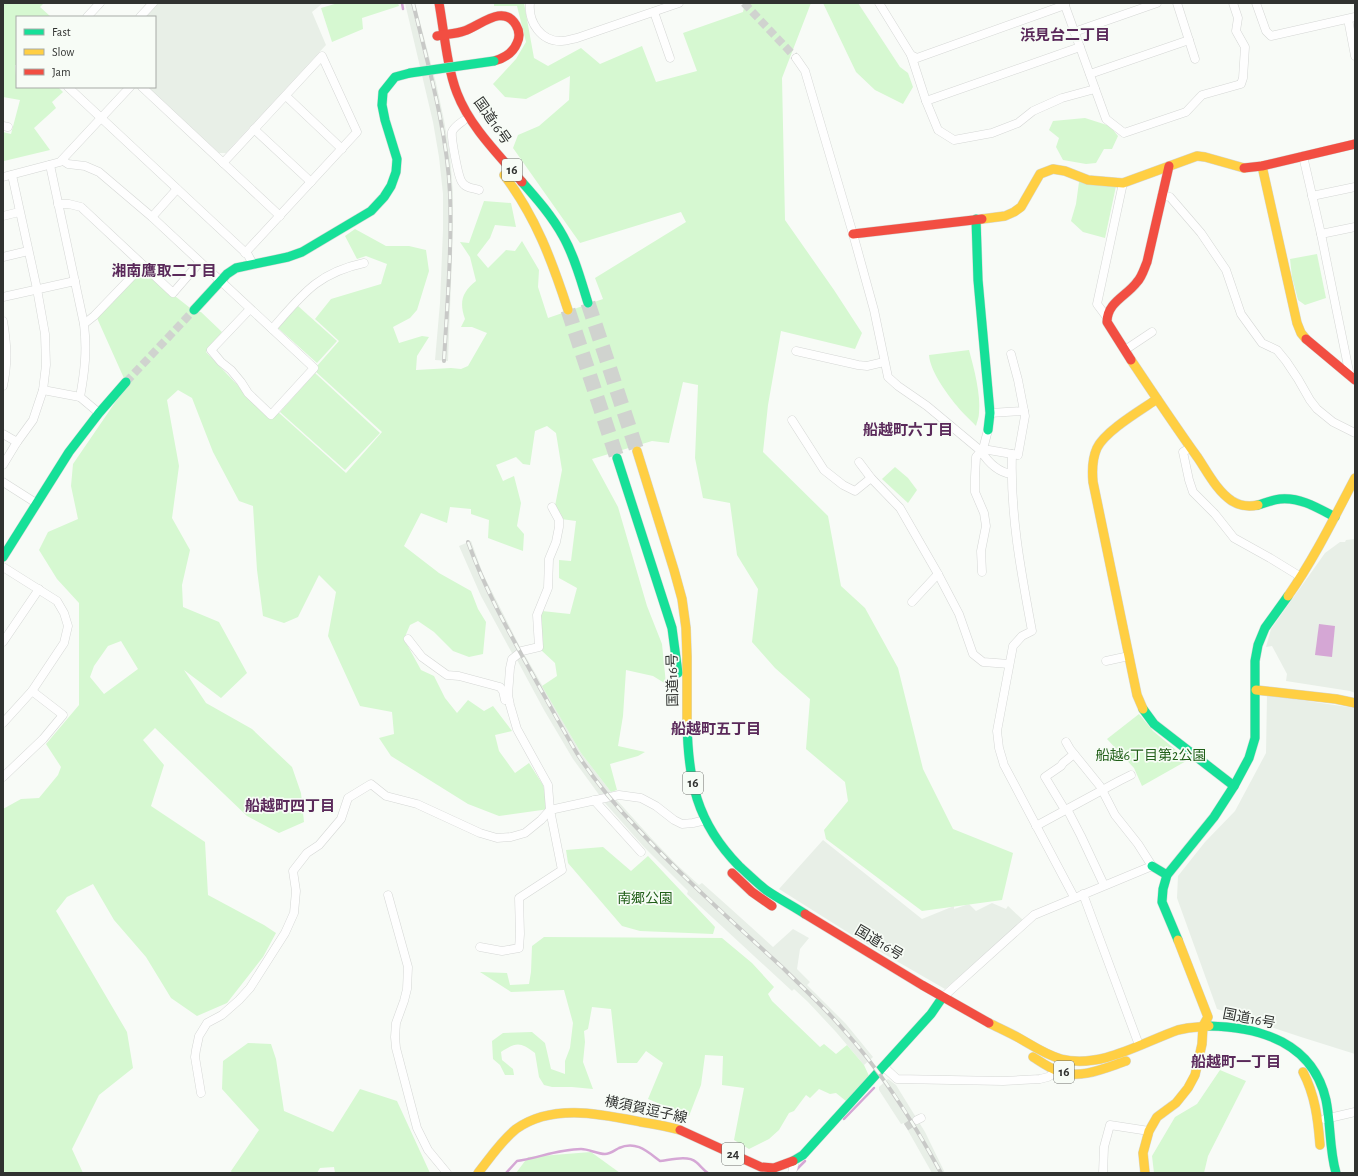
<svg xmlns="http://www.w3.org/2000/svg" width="1358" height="1176" viewBox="0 0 1358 1176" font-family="'Alegreya Sans','Noto Sans JP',sans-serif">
  <rect width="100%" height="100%" fill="#f8fbf7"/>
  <g fill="#e8efe7">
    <polygon points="158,3 323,3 312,12 326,45 226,153 219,153 147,87 155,87 155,17 145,17"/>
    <polygon points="405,3 415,3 436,83 444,120 450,155 453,193 453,231 448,361 435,360 440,303 443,230 443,194 439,157 433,122"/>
    <polygon points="1355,539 1355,693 1350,691 1286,681 1287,674 1272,646 1266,647 1271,629 1325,553 1340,542 1345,542 1346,540"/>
    <polygon points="471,541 483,574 521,649 513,655 481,596 459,546"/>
    <polygon points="523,652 581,753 611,792 600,796 573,759 544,710 516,658"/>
    <polygon points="1267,695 1355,708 1355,1054 1301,1037 1217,1009 1177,898 1178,876 1205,842 1235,811 1266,753"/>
    <polygon points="615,798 652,839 676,864 699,885 702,883 730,908 773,947 793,929 809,938 800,949 797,969 810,982 807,985 846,1024 873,1057 864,1065 836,1032 808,1002 794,989 792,991 687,894 688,891 644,847 605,803"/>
    <polygon points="823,840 922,919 954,906 954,909 969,904 976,911 992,903 1006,909 1008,906 1024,921 945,989 860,940 779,889"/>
    <polygon points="888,1079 896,1085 925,1132 945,1173 932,1173 906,1127 904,1123 901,1124 879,1090 879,1087"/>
  </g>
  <g fill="#d6f8d1" fill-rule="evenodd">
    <polygon points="3,3 44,3 40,7 51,17 17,17 17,65 15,65 17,87 58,87 63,92 52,102 56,108 34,128 50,150 4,161 3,160 3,132 11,134 20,100 3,97"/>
    <polygon points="338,3 398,3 399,6 362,18 363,29 332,42 321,8"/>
    <path d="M 494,3 L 524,3 L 534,58 L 548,66 L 581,48 L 600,64 L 642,46 L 656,82 L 697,71 L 683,33 L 743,12 L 745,3 L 811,3 L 782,78 L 785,220 L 834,290 L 862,333 L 855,349 L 781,331 L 768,405 L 763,452 L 828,516 L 841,586 L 865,608 L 898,668 L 923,769 L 953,829 L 1013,853 L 1002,900 L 922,911 L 826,839 L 824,830 L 848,801 L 845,782 L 806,749 L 810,699 L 775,668 L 752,642 L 758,589 L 737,555 L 730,503 L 703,498 L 695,458 L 698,385 L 683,382 L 669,443 L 652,441 L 592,459 L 618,507 L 647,606 L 662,644 L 666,684 L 653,676 L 626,670 L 623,716 L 618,746 L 645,752 L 638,756 L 610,764 L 617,790 L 611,792 L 581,753 L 542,686 L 557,676 L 555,663 L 541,650 L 539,618 L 542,611 L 570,614 L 577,588 L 559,578 L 559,560 L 571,561 L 576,521 L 561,519 L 555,506 L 562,470 L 556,433 L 547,426 L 535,431 L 530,465 L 523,464 L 516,457 L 496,465 L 503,481 L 514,476 L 521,503 L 517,526 L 524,534 L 523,551 L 488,538 L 489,520 L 471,514 L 471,509 L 450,507 L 447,523 L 421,513 L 404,546 L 439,573 L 471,591 L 478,609 L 486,622 L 483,654 L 469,657 L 453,651 L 434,632 L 418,621 L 410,625 L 404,639 L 421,670 L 434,676 L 445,698 L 457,713 L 468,700 L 484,711 L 493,706 L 512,731 L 495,735 L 499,751 L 515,773 L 529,763 L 543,785 L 549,809 L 499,816 L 468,804 L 391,756 L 379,738 L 394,734 L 392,712 L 360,706 L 328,636 L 336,592 L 319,575 L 298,617 L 284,623 L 263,616 L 257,570 L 253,506 L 239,501 L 213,452 L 192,398 L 178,390 L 167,400 L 179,466 L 172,518 L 190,550 L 182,585 L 183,607 L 219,622 L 247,673 L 221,698 L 184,670 L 206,703 L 252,729 L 292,767 L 301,793 L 304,822 L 279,833 L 247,816 L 155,728 L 143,740 L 164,765 L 151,806 L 205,842 L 208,895 L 264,925 L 276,933 L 263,957 L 227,1003 L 197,1016 L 171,998 L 146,957 L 114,920 L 93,884 L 67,897 L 56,911 L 127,1032 L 133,1068 L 99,1095 L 72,1149 L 83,1173 L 3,1173 L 3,809 L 21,799 L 39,798 L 58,775 L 61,767 L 46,744 L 79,705 L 79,603 L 57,579 L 39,550 L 48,532 L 78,519 L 71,486 L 73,464 L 127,385 L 97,318 L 143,271 L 194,311 L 201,312 L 222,332 L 206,352 L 264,413 L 271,419 L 278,412 L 346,473 L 382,432 L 315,371 L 317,366 L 339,341 L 315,319 L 331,299 L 381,284 L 387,264 L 366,256 L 357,259 L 345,236 L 355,229 L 386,246 L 409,246 L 426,250 L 429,271 L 417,310 L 410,318 L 393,327 L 399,343 L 422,336 L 429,337 L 417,356 L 416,370 L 451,368 L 461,369 L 468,366 L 487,333 L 472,327 L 461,327 L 465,319 C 459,302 462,292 476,281 L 470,257 L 460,242 L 469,243 L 484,201 L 511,203 L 516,227 L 495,225 L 490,238 L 477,255 L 488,268 L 506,250 L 515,251 L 522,241 L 539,270 L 538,287 L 548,318 L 603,299 L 595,278 L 686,222 L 681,212 L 580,243 L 513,148 L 518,135 L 539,126 L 569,100 L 570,76 L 526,99 L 505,97 L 493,84 L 516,59 L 526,42 L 517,6 L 494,6 ZM 121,641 L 138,669 L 104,694 L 90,677 L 94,666 L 108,646 Z"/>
    <polygon points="823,3 858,3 900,67 908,73 913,87 903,104 875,90 856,72"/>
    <polygon points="1085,118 1110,126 1118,136 1112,149 1104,149 1096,163 1086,164 1063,160 1056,147 1059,138 1049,130 1053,121"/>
    <polygon points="1079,182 1116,186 1105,238 1083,232 1071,221 1076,204"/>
    <polygon points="1317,254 1326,298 1305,305 1298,300 1292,277 1290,259"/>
    <polygon points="298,306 337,341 317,363 278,328"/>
    <path d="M 969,350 C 974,368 981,395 979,413 C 979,417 977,422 976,426 C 970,419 962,413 957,406 C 947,394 930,371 929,355 Z"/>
    <polygon points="315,373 380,433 345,470 280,412"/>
    <polygon points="895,467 908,478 917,490 908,503 882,479"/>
    <polygon points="1139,714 1153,731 1188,760 1142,786 1134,768 1107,739"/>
    <polygon points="603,847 631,871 648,856 715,927 713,934 640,931 622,926 568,863 566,850"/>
    <path d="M 544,937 L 722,938 L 752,963 L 774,987 L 768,994 L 772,1001 L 820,1047 L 824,1044 L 836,1054 L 847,1045 L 864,1065 L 869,1076 L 846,1101 L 836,1093 L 830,1094 L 819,1089 L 810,1098 L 806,1095 L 794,1111 L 789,1113 L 779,1130 L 769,1139 L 749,1149 L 734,1140 L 744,1088 L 722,1085 L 723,1056 L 705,1055 L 701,1085 L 689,1116 L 648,1099 L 663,1063 L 646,1051 L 637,1063 L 617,1063 L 611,1009 L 592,1007 L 588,1029 L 584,1031 L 585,1042 L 583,1062 L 593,1089 L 572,1087 L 552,1087 L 544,1085 L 539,1077 L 535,1053 C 520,1042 517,1042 501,1052 L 502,1060 L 513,1069 L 514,1075 L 505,1075 L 500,1065 L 493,1059 L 492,1041 L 503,1033 L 532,1032 L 545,1043 L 551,1069 L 565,1074 L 565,1061 L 570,1048 L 573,1023 L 564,990 L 511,992 L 480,972 L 507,973 L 510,985 L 529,984 L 531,972 L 532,946 Z"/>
    <polygon points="248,1043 271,1044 276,1059 284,1111 333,1132 360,1089 397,1101 430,1173 335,1173 334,1167 320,1168 317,1173 232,1173 231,1171 259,1130 222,1089 223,1061"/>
    <polygon points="1220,1070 1246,1081 1208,1156 1204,1173 1154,1173 1152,1156 1175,1117 1197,1104"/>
    <polygon points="591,1152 620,1173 516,1173 528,1157"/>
  </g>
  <polygon fill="#d5a7d5" points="1319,624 1335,626 1332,657 1315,655"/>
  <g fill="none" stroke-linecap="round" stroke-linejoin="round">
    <g stroke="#d5a7d5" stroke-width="2.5">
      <polyline points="402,3 403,9"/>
      <polyline points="844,1119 874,1088"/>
      <polyline points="796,1170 805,1161"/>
      <path d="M 506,1173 L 517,1161 C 538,1158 559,1149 581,1149 C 589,1149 597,1154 605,1154 C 610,1154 615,1150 619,1148 C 636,1140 648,1152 660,1161 C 670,1160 688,1155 696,1162 C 700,1165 703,1170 708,1173"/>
    </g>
    <g stroke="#d0d3cf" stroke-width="8" stroke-dasharray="8 4" stroke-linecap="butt">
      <polyline points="744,3 796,58"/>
      <polyline points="126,382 194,310"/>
      <polyline points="906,1127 917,1120"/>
    </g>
    <g stroke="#d0d3cf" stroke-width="15" stroke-dasharray="15 8" stroke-linecap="butt">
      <polyline points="588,303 637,451"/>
      <polyline points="568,310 617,458"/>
    </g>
    <defs>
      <g id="street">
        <path d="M 530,3 C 528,22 541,42 562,41 C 567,41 572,39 577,38 L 679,3"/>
        <polyline points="879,3 911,55 917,58 1065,5"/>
        <polyline points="1064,3 1106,119 1124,133 1186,112 1202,95 1241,84 1243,78 1245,47 1236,31 1238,18 1233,3"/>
        <polyline points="1177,3 1195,59"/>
        <polyline points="1256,3 1266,31 1271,36 1355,17"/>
        <polyline points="654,12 670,58"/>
        <polyline points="87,17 100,3"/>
        <polyline points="140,17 153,3"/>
        <polyline points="1348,19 1355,56"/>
        <polyline points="1074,32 1157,3"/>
        <polyline points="911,55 926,101 938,130 954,140 992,133 1018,123 1033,111 1062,98 1095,89"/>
        <path d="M 796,58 L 805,71 L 853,234 L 874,310 L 888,377 L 898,386 L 927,406 L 981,451 C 988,462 998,472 1011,474"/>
        <polyline points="1090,74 1189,40"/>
        <polyline points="68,87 248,255 253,264"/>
        <polyline points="142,87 280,216"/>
        <polyline points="286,96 342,149"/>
        <polyline points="926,101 1080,47"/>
        <path d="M 463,121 C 459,124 454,127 452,132 C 451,138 458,177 462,182 C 465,188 473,188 479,190"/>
        <polyline points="3,126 8,127"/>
        <polyline points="254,129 311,182"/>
        <polyline points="1303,156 1321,234 1350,376"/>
        <polyline points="62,160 68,164 85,166 99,172 152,217 314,368 271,415 248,393 241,382 231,370 221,362 211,350 250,309"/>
        <polyline points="223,163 322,56 357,132 245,253"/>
        <path d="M 50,165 L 84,324 C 87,350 85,370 80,397"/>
        <polyline points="3,177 60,162 130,87"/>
        <polyline points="1162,195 1170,197 1201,233 1226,270 1241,314 1262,343 1277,350 1286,361 1298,379 1310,400 1317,409 1333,422 1355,433"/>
        <polyline points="1312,196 1355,187"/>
        <polyline points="58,204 69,204 81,207 173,293 199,263"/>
        <polyline points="3,216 19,212"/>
        <polyline points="152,217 177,189"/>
        <polyline points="1321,234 1355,227"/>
        <polyline points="3,257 28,251"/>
        <polyline points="3,297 75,281"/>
        <polyline points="1106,316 1097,304 1123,183"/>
        <path d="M 3,321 C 7,345 8,362 3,386"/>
        <polyline points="84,324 94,316 143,265"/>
        <path d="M 272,329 C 302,295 317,273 364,263"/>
        <polyline points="1125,350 1152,332"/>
        <polyline points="796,351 858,365 867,366 884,362"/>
        <polyline points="43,390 80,397 99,413"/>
        <polyline points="990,413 1024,411"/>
        <polyline points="792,420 824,470 843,485 855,491 871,478"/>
        <polyline points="3,434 17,442"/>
        <polyline points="1190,448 1183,452 1189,480 1193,492 1215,514 1234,538 1270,558 1301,577"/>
        <polyline points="983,449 1018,455 1025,416 1018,380 1011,354"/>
        <path d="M 1012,454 C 1010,514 1021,572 1032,631 L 1022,636 L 1013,646 L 997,731 L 999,748 L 1004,765 L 1074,897"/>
        <polyline points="859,462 871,478 900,508 938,574 959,614 973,654 983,662 1009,664"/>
        <polyline points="3,465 17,442 33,420 43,390 46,365 45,334 37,289 12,175"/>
        <polyline points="3,482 36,503"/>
        <polyline points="3,567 57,601 64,613 68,626 64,643 32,691 3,723"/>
        <polyline points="982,572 981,551 986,526 984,513 975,492 975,477 976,457 983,449 988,430"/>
        <polyline points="912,602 938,574"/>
        <polyline points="408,639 422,657 447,675 459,676 500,687 503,691 505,700"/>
        <polyline points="3,642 39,589"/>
        <polyline points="1106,661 1129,656"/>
        <polyline points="3,777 43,739 63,715 32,691"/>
        <polyline points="594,800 641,852"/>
        <polyline points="1067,809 1081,836 1104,885"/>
        <polyline points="1065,810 1045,777 1061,766 1063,763 1074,754"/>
        <polyline points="1036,826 1119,781 1131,775"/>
        <polyline points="1083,894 1139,1045"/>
        <polyline points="388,895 408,967 407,989 404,1001 396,1023 395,1037 396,1048 417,1128 428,1150 447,1173"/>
        <polyline points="480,947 502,951 519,948 520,934 519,898 562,870 550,810 548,785 517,729 510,705 508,695 510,668 512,659 522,651 539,647 537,615 548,588 549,559 556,542 559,527 559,520 552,507"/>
        <polyline points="942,998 1034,915 1152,866 1138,844 1115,815 1100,786 1070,749 1066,742"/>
        <polyline points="884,1067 897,1079 1003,1081 1040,1079 1048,1077 1058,1071"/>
        <polyline points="201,1093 195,1057 196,1050 199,1036 207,1023 222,1015 239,1000 250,988 285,933 294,913 296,891 293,871 307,853 319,845 341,819 348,798 371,784 386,796 417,804 480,833 497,838 511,837 525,833 541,820 550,810 619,795 641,798 656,806 674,820 682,824 693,823 706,820"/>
        <polyline points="1325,1119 1355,1112"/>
        <polyline points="917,1120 921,1118"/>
        <polyline points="792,1173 795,1161"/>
        <polyline points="1103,1173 1104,1147 1110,1125 1149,1131"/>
      </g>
      <g id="fast">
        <path d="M 522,182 C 537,199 552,216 563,236 C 575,257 581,281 588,303"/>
        <polyline points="976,219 978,280 990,413 988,430"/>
        <polyline points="194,310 227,274 236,268 288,257 302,252 371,211 384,197 391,186 396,172 397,159 385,120 382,105 383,92 395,77 410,73"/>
        <polyline points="617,458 672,628 678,673"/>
        <path d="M 1258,505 C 1265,503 1272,500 1280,499 C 1300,497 1318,508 1335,517"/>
        <polyline points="3,557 69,452 99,413 126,382"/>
        <polyline points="1143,709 1154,724 1234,786"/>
        <path d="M 687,721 C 688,780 696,822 739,866 C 748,874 757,883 766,890 C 779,899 793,906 805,914"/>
        <polyline points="1152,866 1167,875"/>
        <polyline points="1178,940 1162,902 1163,889 1167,875 1214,817 1234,786 1249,758 1255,738 1255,661 1258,645 1265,628 1288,596"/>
        <path d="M 1209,1026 C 1261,1027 1313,1043 1326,1100 C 1331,1124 1329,1149 1336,1173"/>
        <polyline points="793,1161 803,1155 931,1014 942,998"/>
      </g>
      <g id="slow">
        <polyline points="1262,166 1297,323 1301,333 1306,339"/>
        <path d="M 504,175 C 536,217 552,261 568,310"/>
        <polyline points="982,219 1005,216 1014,212 1021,207 1040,174 1053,169 1065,171 1088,180 1123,183 1197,156 1205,157 1244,168"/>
        <path d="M 1131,360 C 1153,393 1175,426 1198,458 C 1208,473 1217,491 1232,501 C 1240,506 1249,507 1258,505"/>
        <polyline points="637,451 674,570 682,599 686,628 687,657 687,721"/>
        <path d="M 1288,596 C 1314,559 1334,518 1355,478"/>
        <polyline points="1256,690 1336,699 1355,703"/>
        <path d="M 1143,709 L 1137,695 L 1093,482 C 1092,471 1092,459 1097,448 C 1105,431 1141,410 1157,399"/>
        <path d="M 989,1023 C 999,1028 1010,1033 1019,1038 C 1033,1046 1046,1055 1061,1059 C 1101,1069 1141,1043 1178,1030 L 1188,1028 L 1209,1026"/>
        <path d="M 1033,1057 C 1041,1062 1049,1068 1058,1071 C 1080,1080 1105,1068 1126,1061"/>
        <path d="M 1303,1072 C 1315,1095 1318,1119 1320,1145"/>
        <path d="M 478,1173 C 490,1158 501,1141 516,1129 C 552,1103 601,1114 641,1122 C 654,1124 667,1126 680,1130"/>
        <polyline points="1145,1173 1143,1153 1149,1131 1157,1117 1176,1103 1188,1088 1195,1075 1202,1044 1203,1026 1208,1017 1178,940"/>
      </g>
      <g id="jam">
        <path d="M 439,3 C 444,31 447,67 457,93 C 470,127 499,155 522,182"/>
        <path d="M 437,36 C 446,34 456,34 464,31 C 480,26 503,3 516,25 C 519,30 520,37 517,43 C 513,53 505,58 494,61"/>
        <polyline points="1244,168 1262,166 1355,144"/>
        <polyline points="853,234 982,219"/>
        <polyline points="1306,339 1355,380"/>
        <path d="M 1131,360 L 1107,322 C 1107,302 1127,296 1137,282 C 1142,277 1144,269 1147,262 L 1169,166"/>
        <polyline points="732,873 752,892 772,906"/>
        <polyline points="805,914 922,985 989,1023"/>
        <polyline points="680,1130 761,1167 774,1168 793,1161"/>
      </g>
    </defs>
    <use href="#street" stroke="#d5d7d5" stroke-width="9"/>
    <use href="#fast" stroke="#d5d7d5" stroke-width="10"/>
    <use href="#slow" stroke="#d5d7d5" stroke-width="10"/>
    <use href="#jam" stroke="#d5d7d5" stroke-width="10"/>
    <use href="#street" stroke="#fefefe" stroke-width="8"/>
    <use href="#fast" stroke="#16e098" stroke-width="9"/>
    <use href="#slow" stroke="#ffcf43" stroke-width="9"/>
    <use href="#jam" stroke="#f24e42" stroke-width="9"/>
    <defs>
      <g id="rail">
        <path d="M 413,3 C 428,65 447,130 450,194 C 452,249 447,306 444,361"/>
        <path d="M 468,542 C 485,590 510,634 535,679 C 549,704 563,730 578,755 C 595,781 615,805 636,827 C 682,877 733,922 783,968 C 803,988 824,1007 842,1028 C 882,1072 913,1121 941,1173"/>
      </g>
    </defs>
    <use href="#rail" stroke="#c8c9c7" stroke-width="4"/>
    <use href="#rail" stroke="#f7fcf6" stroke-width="2.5" stroke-dasharray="8" stroke-linecap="butt"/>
    <defs>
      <polyline id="fast-bridge" points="410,73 494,61"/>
    </defs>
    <use href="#fast-bridge" stroke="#d5d7d5" stroke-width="10" stroke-linecap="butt"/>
    <use href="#fast-bridge" stroke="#16e098" stroke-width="9"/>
  </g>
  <g text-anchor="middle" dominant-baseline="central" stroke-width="3.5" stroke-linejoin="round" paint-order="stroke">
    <g fill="#f7fcf6" stroke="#6c6f6b" stroke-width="1">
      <rect x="502" y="159" width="20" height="22" rx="3"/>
      <rect x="683" y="772" width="20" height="22" rx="3"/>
      <rect x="1054" y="1061" width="20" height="22" rx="3"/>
      <rect x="722" y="1143" width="22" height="22" rx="3"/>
    </g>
    <g font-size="13" font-weight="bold" fill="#303230">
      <text x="512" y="170">16</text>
      <text x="693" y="783">16</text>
      <text x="1064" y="1072">16</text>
      <text x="733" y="1154">24</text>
    </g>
    <g font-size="14" fill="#303230" stroke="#f7fcf6">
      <text transform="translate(492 121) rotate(55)">国道16号</text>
      <text transform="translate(673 680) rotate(-91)">国道16号</text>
      <text transform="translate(879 943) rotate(31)">国道16号</text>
      <text transform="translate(1249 1019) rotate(11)">国道16号</text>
      <text transform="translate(646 1110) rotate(12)">横須賀逗子線</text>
    </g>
    <g font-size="14" fill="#215f19" stroke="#f7fcf6">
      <text x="1151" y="756">船越6丁目第2公園</text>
      <text x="645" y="899">南郷公園</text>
    </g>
    <g font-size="15" font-weight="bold" fill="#5a295a" stroke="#f7fcf6">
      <text x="1065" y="35">浜見台二丁目</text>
      <text x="164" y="271">湘南鷹取二丁目</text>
      <text x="908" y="430">船越町六丁目</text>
      <text x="716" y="729">船越町五丁目</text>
      <text x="290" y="806">船越町四丁目</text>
      <text x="1236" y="1062">船越町一丁目</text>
    </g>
  </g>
  <rect width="1358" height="1176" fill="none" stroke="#303230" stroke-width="8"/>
  <rect x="16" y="16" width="140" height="72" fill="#f7fcf6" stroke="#a7aba7"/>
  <rect x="24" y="29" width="20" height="6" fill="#16e098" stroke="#a7aba7"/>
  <text x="52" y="36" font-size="12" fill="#303230">Fast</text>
  <rect x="24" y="49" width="20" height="6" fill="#ffcf43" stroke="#a7aba7"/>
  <text x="52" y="56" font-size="12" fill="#303230">Slow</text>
  <rect x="24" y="69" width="20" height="6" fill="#f24e42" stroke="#a7aba7"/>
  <text x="52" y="76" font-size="12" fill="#303230">Jam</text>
</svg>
